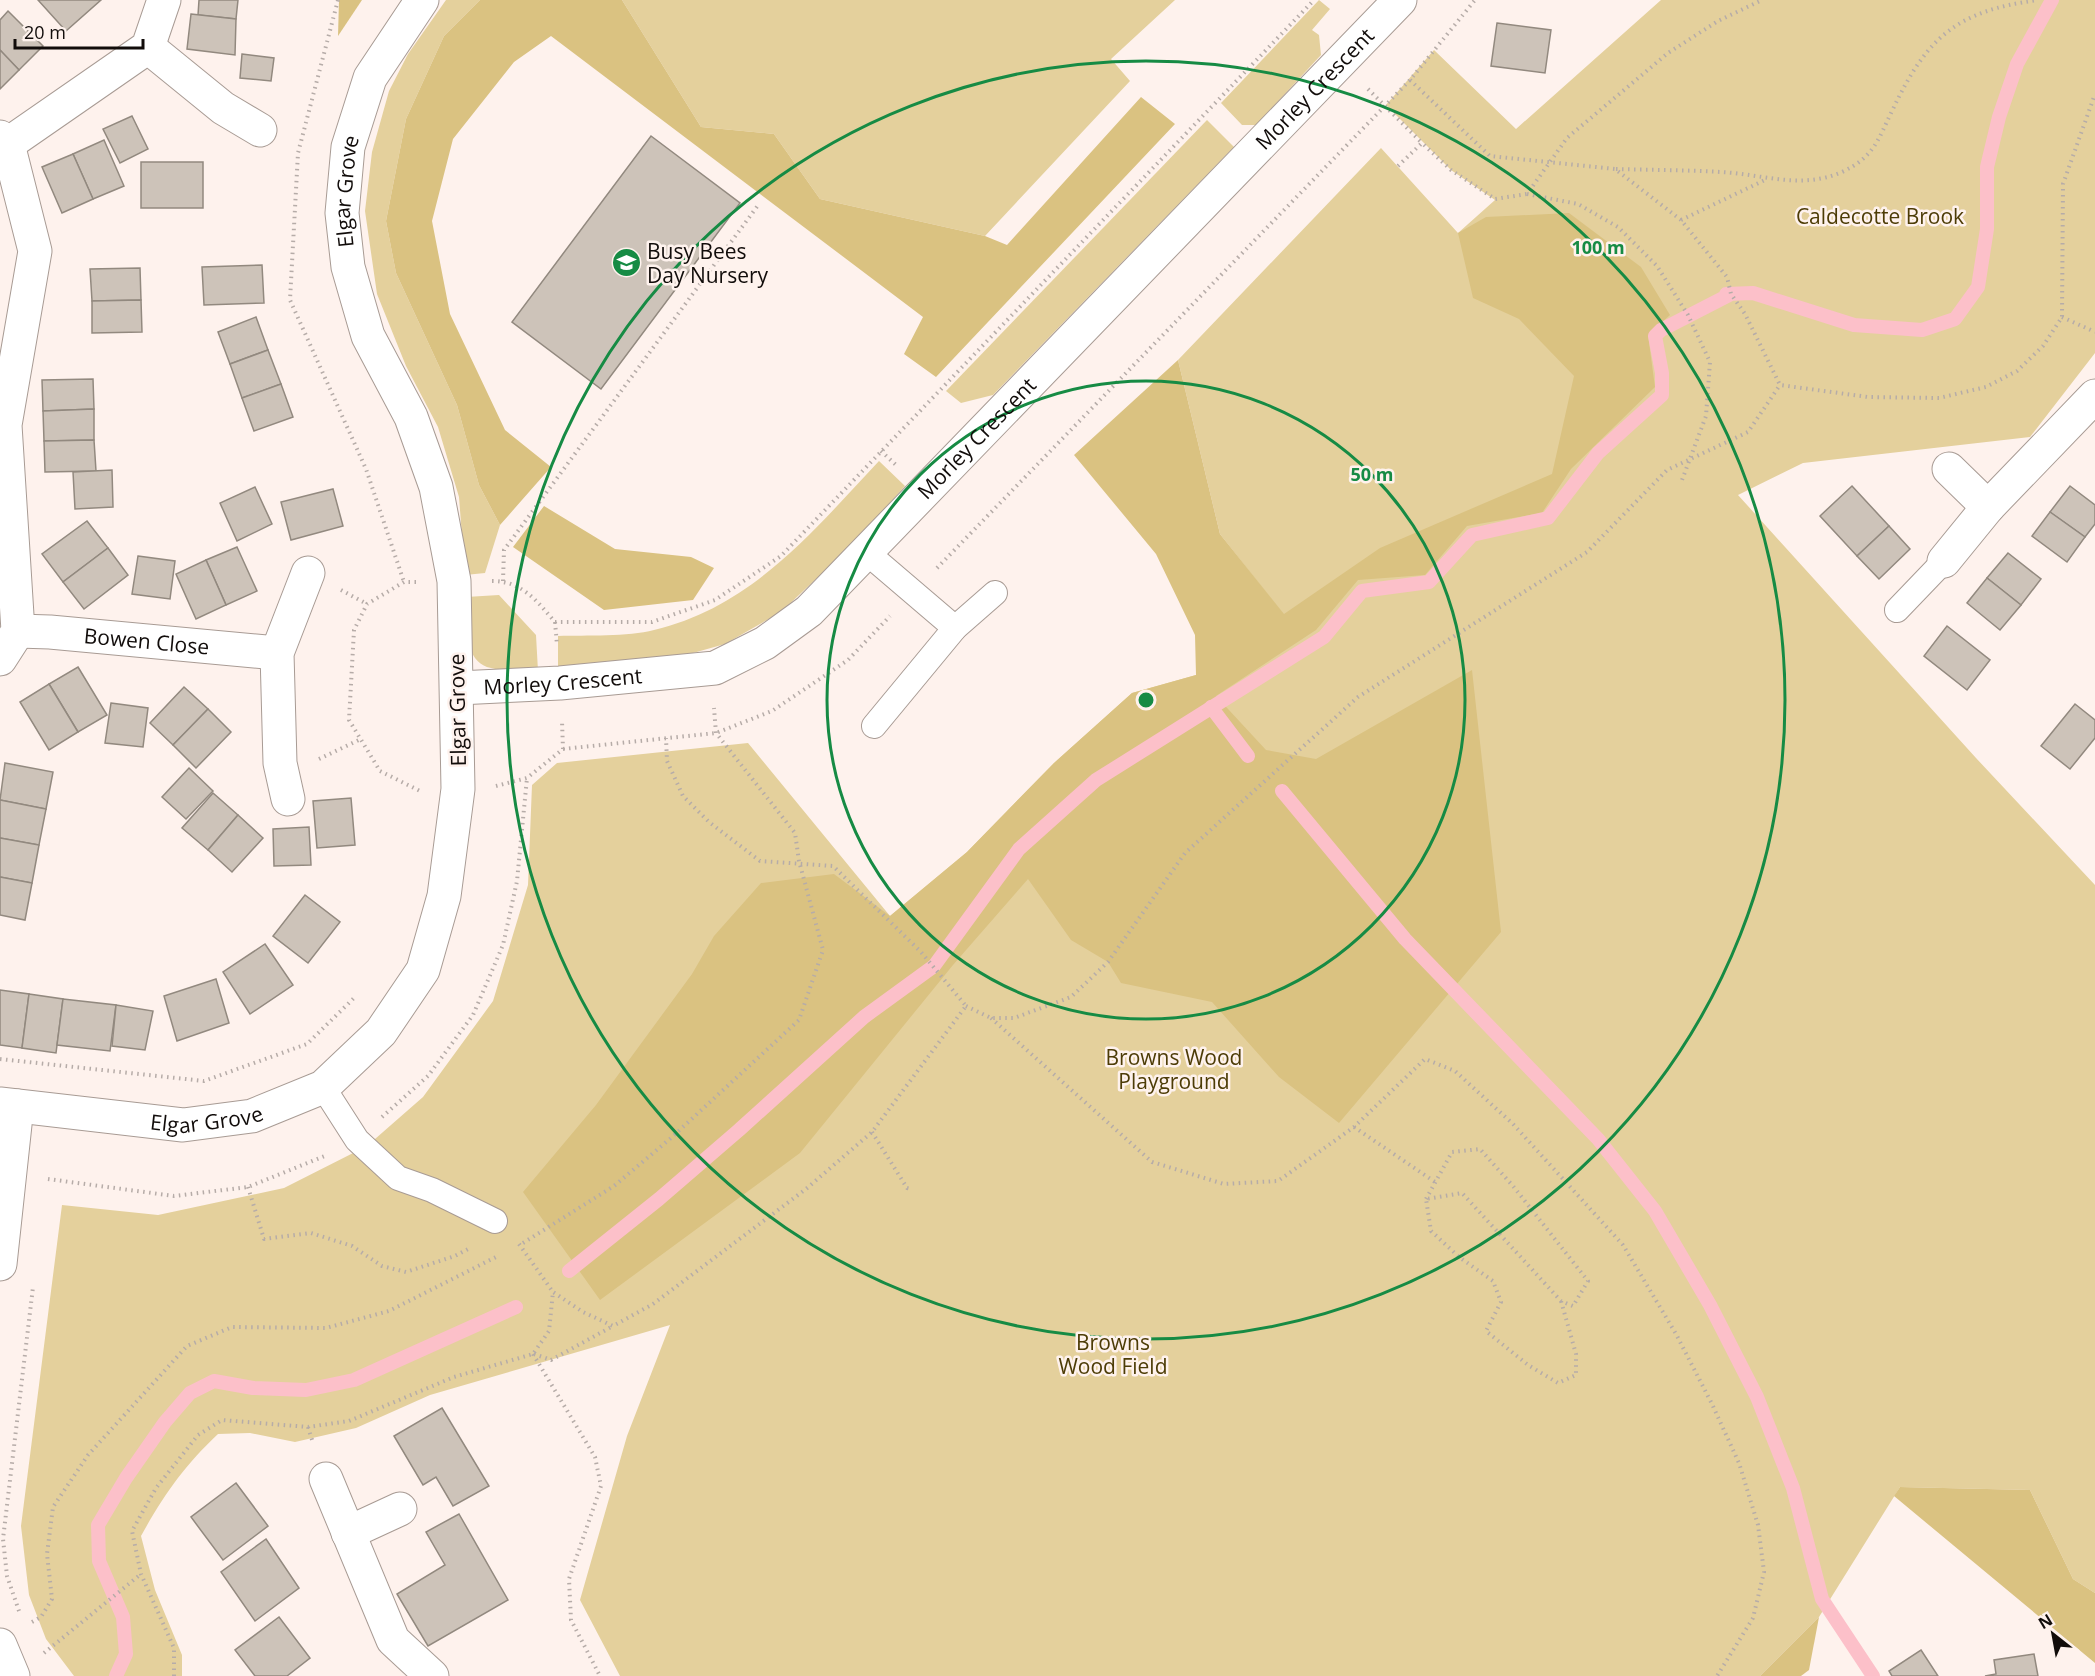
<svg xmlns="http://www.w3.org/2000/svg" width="2095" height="1676" viewBox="0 0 2095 1676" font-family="'Open Sans',sans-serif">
  <rect width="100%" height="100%" fill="#fef2ed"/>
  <g fill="#e4d09c">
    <polygon points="446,0 480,0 444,36 406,119 386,221 396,273 457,405 479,485 500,525 485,573 465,575 459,497 438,427 406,366 377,294 365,211 372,152 389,91 408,54"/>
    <polygon points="622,0 1175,0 1111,59 1130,81 985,236 820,199 774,134 701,127"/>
    <polygon points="1319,0 1330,9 1312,30 1319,35 1321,55 1256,125 1242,125 1221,103"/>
    <path d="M 1661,0 L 2095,0 L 2095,353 L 2030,437 L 1803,463 L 1738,495 L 1976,758 L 2095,885 L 2095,1593 L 2073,1579 L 2030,1490 L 1900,1487 L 1819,1617 L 1760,1676 L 620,1676 L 580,1600 L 627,1436 L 670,1325 L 430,1395 L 356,1428 L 295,1442 L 250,1433 L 218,1434 C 184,1466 163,1496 141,1536 L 155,1590 L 182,1655 L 182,1676 L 74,1676 L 46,1639 L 29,1595 L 21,1526 L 62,1205 L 158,1215 L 284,1188 L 367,1146 L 423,1097 L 493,1001 L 528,885 L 532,785 L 557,763 L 748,743 L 890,916 L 967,852 L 1054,763 L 1132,693 L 1196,675 L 1283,614 L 1220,534 L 1178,360 L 1381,148 L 1458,233 L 1495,200 L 1451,170 L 1386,105 L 1434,50 L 1516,129 Z"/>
    <polygon points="1207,120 1234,147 993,395 961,403 946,391"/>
    <path d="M 879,461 L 905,486 L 854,543 L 781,612 L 725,644 L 661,662 L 558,670 L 558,636 C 586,635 628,637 654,630 C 752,607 813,531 879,461 Z"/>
    <path d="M 499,595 L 536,635 L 538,671 C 523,670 505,672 491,668 C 462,662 466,619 466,597 Z"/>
  </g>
  <g fill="#dac281">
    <polygon points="339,0 362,0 338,36"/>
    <polygon points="480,0 622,0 701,127 774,134 820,199 985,236 1007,245 1141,97 1175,124 936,377 904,354 923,317 551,36 514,62 453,139 432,221 450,314 505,430 551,467 500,525 479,485 457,405 396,273 386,221 406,119 444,36"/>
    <polygon points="1569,213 1641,267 1670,315 1648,335 1655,387 1571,469 1542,513 1467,526 1425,575 1358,580 1316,630 1216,696 1266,750 1316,759 1472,670 1501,932 1339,1123 1279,1077 1212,1002 1121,983 1108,962 1071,940 1028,879 953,965 800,1153 600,1300 523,1192 596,1105 692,974 714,936 761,883 834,874 890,916 967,852 1054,763 1132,693 1196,675 1195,635 1156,554 1074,455 1178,360 1220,534 1284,614 1380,548 1552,474 1574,376 1519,319 1473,298 1458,233 1486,217"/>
    <polygon points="544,506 615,549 691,557 714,568 693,600 604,610 513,547"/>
    <polygon points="1900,1487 2030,1490 2073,1579 2095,1593 2095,1663 1894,1496"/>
    <polygon points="1819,1617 1809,1670 1801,1676 1760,1676"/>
  </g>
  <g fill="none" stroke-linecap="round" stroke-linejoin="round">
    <g stroke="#fcc0c9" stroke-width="14">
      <polyline points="1211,707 1248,756"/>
      <polyline points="1282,791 1405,939 1598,1139 1655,1211 1710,1305 1757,1397 1793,1488 1822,1599 1873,1676"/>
      <polyline points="569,1271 659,1199 739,1130 864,1017 934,966 1019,849 1096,780 1324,637 1362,591 1429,582 1472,535 1548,518 1598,453 1662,395 1662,373 1655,336 1661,330 1731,294 1726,294 1753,293 1854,325 1922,330 1955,319 1978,287 1987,229 1987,167 1999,117 2017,64 2052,0"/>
      <polyline points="116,1676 126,1654 123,1617 99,1561 98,1525 126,1478 165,1422 190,1393 214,1381 253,1388 306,1390 354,1380 516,1307"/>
    </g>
  </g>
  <g fill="#cdc3b9" stroke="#92897f" stroke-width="1.5">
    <polygon points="38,0 101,0 66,31"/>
    <polygon points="199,0 238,0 236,19 198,15"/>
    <polygon points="8,11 43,46 19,70 0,50 0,20"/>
    <polygon points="191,14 236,19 235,55 187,49"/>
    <polygon points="1497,23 1551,30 1545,73 1491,66"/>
    <polygon points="0,50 19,70 0,89"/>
    <polygon points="242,54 274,58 271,81 240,78"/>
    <polygon points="132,116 148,149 120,163 103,129"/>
    <polygon points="651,136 740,203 601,389 512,322"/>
    <polygon points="104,140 124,186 93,199 73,154"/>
    <polygon points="73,154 93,199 62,213 42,167"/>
    <rect x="141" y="162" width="62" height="46"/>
    <polygon points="262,265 264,303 204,305 202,267"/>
    <polygon points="140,268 141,300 92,301 90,269"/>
    <polygon points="141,300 142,332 92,333 92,301"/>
    <polygon points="256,317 268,350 230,364 218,332"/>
    <polygon points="268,350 281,384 242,398 230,364"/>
    <polygon points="93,379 94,409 43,411 42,380"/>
    <polygon points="281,384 293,417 254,431 242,398"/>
    <polygon points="94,409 94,440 44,441 43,411"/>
    <polygon points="94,440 96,471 45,472 44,441"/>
    <polygon points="112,470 113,507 75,509 73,472"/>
    <polygon points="1852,486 1889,526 1857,556 1820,516"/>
    <polygon points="2070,486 2095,505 2095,524 2085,537 2050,512"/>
    <polygon points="255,487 272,524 237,541 220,503"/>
    <polygon points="333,489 343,526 291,540 281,502"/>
    <polygon points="2050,512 2085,537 2067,562 2032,536"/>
    <polygon points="87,521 108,548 63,582 42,554"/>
    <polygon points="1889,526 1910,549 1879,579 1857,556"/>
    <polygon points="237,547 257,591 226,605 206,560"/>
    <polygon points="108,548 128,575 84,609 63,582"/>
    <polygon points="2008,553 2041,579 2021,605 1987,578"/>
    <polygon points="138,556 175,561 170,599 132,594"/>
    <polygon points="206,560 226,605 196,619 176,574"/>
    <polygon points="1987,578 2021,605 2000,630 1967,603"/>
    <polygon points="1947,626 1990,660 1967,690 1924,656"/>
    <polygon points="78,667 107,715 78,732 49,684"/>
    <polygon points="49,684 78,732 49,750 20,702"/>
    <polygon points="184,687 208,709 173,745 150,723"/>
    <polygon points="111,703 148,708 143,747 105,743"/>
    <polygon points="2075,704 2095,720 2095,738 2070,769 2041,746"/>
    <polygon points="208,709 231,732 196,768 173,745"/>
    <polygon points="5,763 53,772 46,809 0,800"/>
    <polygon points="189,768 213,791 186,819 162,797"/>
    <polygon points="213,793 238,815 208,850 182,828"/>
    <polygon points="351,798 355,845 317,848 313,801"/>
    <polygon points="0,800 46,809 39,845 0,838"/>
    <polygon points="238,815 263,838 232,872 208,850"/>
    <polygon points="309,827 311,865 274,866 273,829"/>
    <polygon points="0,838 39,845 32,883 0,877"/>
    <polygon points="0,877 32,883 25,920 0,915"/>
    <polygon points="305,895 340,922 308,963 273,936"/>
    <polygon points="265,944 293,985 250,1014 223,972"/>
    <polygon points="216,979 229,1023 177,1041 164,996"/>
    <polygon points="0,990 29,994 22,1048 0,1045"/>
    <polygon points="29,994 63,999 56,1053 22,1048"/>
    <polygon points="63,999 116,1005 110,1051 57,1045"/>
    <polygon points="116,1005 153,1011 145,1050 112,1046"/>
    <polygon points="442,1408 489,1486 453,1506 436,1477 423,1485 394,1436"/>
    <polygon points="236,1483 268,1526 223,1560 191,1517"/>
    <polygon points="459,1514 508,1600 428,1646 397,1594 445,1565 426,1532"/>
    <polygon points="266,1539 299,1588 255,1621 221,1572"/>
    <polygon points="279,1617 310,1658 287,1676 255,1676 235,1650"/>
    <polygon points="1921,1650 1938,1676 1892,1676 1889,1671"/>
    <polygon points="2034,1654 2038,1676 1985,1676 1996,1674 1994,1660"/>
  </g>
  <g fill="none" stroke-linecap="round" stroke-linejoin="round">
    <defs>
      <g id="lane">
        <polyline points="866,552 955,628"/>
        <polyline points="1897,610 1944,561"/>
        <polyline points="874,726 955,628 995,593"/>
        <polyline points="323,1087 357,1140 398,1178 432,1190 495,1221"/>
      </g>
      <g id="street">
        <polyline points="148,47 223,108 260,130"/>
        <polyline points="0,137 8,144 35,251 5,425 18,631 0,659"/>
        <polyline points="8,144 148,47 164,0"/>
        <polyline points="1949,469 1988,507"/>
        <polyline points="1944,561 1988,507 2095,396"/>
        <path id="s1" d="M 18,631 L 50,632 L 277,653"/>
        <path id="s2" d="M 458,688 L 560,683 L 715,668 L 765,643 L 809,611 L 1400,0"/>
        <polyline points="288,799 280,763 277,653 308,573"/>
        <path id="s3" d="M 0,1104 L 183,1125 L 252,1116 L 323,1087 L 381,1032 L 423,970 L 444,896 L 458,789 L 454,581 L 436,487 L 411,417 L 368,336 L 348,267 L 342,213 L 348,147 L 370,78 L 422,0"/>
        <polyline points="0,1264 17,1106"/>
        <polyline points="326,1479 393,1640 432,1676"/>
        <polyline points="348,1533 400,1509"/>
        <polyline points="0,1645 13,1676"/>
      </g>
    </defs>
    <use href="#lane" stroke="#a89b94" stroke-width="26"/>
    <use href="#street" stroke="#a89b94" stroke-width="35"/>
    <g stroke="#b6aca8" stroke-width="4" stroke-dasharray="1.5 4.5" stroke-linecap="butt">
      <polyline points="338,0 298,153 290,300 366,469 404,582"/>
      <polyline points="1410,80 1490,156 1615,169 1681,220 1727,277 1731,294 1745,314 1780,385 1868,397 1939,398 1986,387 2017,371 2043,346 2062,317 2063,184 2095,94"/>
      <polyline points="1368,89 1422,143"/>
      <polyline points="1398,166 1422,143 1451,170 1495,199 1527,194 1567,138 1668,53 1718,21 1762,0"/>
      <path d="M 1616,169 C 1651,170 1686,170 1721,172 C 1762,174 1801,190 1842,172 C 1874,157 1878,140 1892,111 C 1927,37 1956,11 2038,0"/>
      <polyline points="1527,194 1578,204 1618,227 1657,266 1688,315 1710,362 1706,416 1682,480"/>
      <polyline points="1681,220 1767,179"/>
      <polyline points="2062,317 2095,332"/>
      <polyline points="881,451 896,465"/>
      <polyline points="937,568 1410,80 1475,0"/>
      <path d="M 492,581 C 522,581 537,601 555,622 L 652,622 L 715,600 L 781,556 L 1314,0"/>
      <polyline points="503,581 504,550 759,204"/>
      <polyline points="416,582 404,582 367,604 354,630 349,720 380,771 420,791"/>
      <polyline points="341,590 367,604"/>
      <polyline points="555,622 557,645"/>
      <polyline points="563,749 716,733 772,711 848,660 890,616"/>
      <polyline points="319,759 361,739"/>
      <polyline points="496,786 527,778 563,749 562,721"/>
      <polyline points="966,1006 991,1018 1014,1018 1071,997 1108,962 1185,853 1358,697 1587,552 1667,470 1748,432 1780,385"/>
      <polyline points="991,1018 1152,1162 1224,1184 1278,1181 1354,1127 1425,1059 1455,1071 1513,1124 1623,1245 1676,1334 1712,1404 1739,1463 1758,1525 1764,1572 1753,1618 1717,1676"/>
      <polyline points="0,1059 204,1081 307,1044 355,997"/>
      <polyline points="382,1117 428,1076 473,1015 503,945 517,881 527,778"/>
      <polyline points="1354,1127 1435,1182"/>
      <polyline points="872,1132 907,1188 911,1189"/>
      <polyline points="48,1179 174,1196 248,1187 327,1155"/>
      <polyline points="248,1187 264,1239 311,1233 352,1246 382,1266 406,1272 455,1256 470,1248"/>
      <polyline points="1426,1199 1452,1152 1480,1149 1513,1186 1588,1281 1573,1306 1561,1301 1462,1193 1426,1199 1431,1231 1459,1257 1493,1281 1501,1302 1486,1331 1528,1365 1558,1383 1576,1375 1576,1354 1561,1301"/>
      <polyline points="523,1243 614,1186 671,1138 799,1020 823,950 799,861 795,833 716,733 714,708"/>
      <polyline points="519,1244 553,1292"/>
      <polyline points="533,1354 595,1457 601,1486 569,1579 571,1620 600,1676"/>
      <polyline points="534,1354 551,1360 613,1326"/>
      <polyline points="308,1427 313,1443"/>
      <polyline points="19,1611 7,1576 3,1539 33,1287"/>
      <polyline points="32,1622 41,1617 52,1599 47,1554 53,1507 88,1455 187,1346 232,1327 326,1328 389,1311 498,1256"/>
      <polyline points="44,1653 141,1574"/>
      <polyline points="174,1676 174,1648 141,1574 132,1531 156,1488 198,1435 222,1420 308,1427 349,1421 454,1377 533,1354 549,1331 553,1292 583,1312 613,1326 653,1304 806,1189 872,1132 966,1006 921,952 833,866 760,861 709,822 683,796 667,761 666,738"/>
    </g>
    <use href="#lane" stroke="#fff" stroke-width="24"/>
    <use href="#street" stroke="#fff" stroke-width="33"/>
  </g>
  <g fill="none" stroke="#168b44" stroke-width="3">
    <circle cx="1146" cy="700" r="319"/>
    <circle cx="1146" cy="700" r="639"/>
  </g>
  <defs>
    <symbol id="school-disc" viewBox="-11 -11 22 22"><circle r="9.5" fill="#168b44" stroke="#fef2ed"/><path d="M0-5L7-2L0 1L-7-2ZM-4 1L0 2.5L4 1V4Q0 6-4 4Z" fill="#fff"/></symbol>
  </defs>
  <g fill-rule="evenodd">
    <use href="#school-disc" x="610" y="246" width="33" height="33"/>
  </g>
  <g text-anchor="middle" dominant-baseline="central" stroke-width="5" stroke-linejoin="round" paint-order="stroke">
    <g font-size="21" fill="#110c0a" stroke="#fef2ed">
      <text stroke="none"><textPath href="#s2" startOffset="1095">Morley Crescent</textPath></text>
      <text stroke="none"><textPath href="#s3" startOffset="1288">Elgar Grove</textPath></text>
      <text stroke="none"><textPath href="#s2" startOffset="609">Morley Crescent</textPath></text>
      <text stroke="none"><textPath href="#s1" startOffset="129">Bowen Close</textPath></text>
      <text stroke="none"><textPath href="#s2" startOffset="105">Morley Crescent</textPath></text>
      <text transform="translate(457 710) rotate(-91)">Elgar Grove</text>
      <text stroke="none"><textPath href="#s3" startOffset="208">Elgar Grove</textPath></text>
    </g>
    <g font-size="21" fill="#4d3c06" stroke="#fef2ed">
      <text x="1880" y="216">Caldecotte Brook</text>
      <text x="1174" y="1057">Browns Wood<tspan x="1174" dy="24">Playground</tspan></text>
      <text x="1113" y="1342">Browns<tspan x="1113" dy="24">Wood Field</tspan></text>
    </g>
    <g font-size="21" fill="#110c0a" stroke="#fef2ed" text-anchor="start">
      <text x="647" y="251">Busy Bees<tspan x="647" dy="24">Day Nursery</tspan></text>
    </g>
  </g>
  <circle cx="1146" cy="700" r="9" fill="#168b44" stroke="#fef2ed" stroke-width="3"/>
  <g font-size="18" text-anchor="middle" font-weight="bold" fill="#168b44" stroke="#fef2ed" stroke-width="5" stroke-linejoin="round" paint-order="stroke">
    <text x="1598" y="254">100 m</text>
    <text x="1372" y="481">50 m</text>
  </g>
  <g transform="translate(2053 1634) rotate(329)" stroke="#fef2ed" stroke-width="4.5" paint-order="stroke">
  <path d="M0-4.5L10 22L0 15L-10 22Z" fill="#110c0a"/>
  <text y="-9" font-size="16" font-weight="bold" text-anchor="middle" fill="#110c0a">N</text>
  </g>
  <path d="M15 39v9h128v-9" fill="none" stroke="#110c0a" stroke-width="3"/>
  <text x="24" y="39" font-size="18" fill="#110c0a" stroke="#fef2ed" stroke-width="4.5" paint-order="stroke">20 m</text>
</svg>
